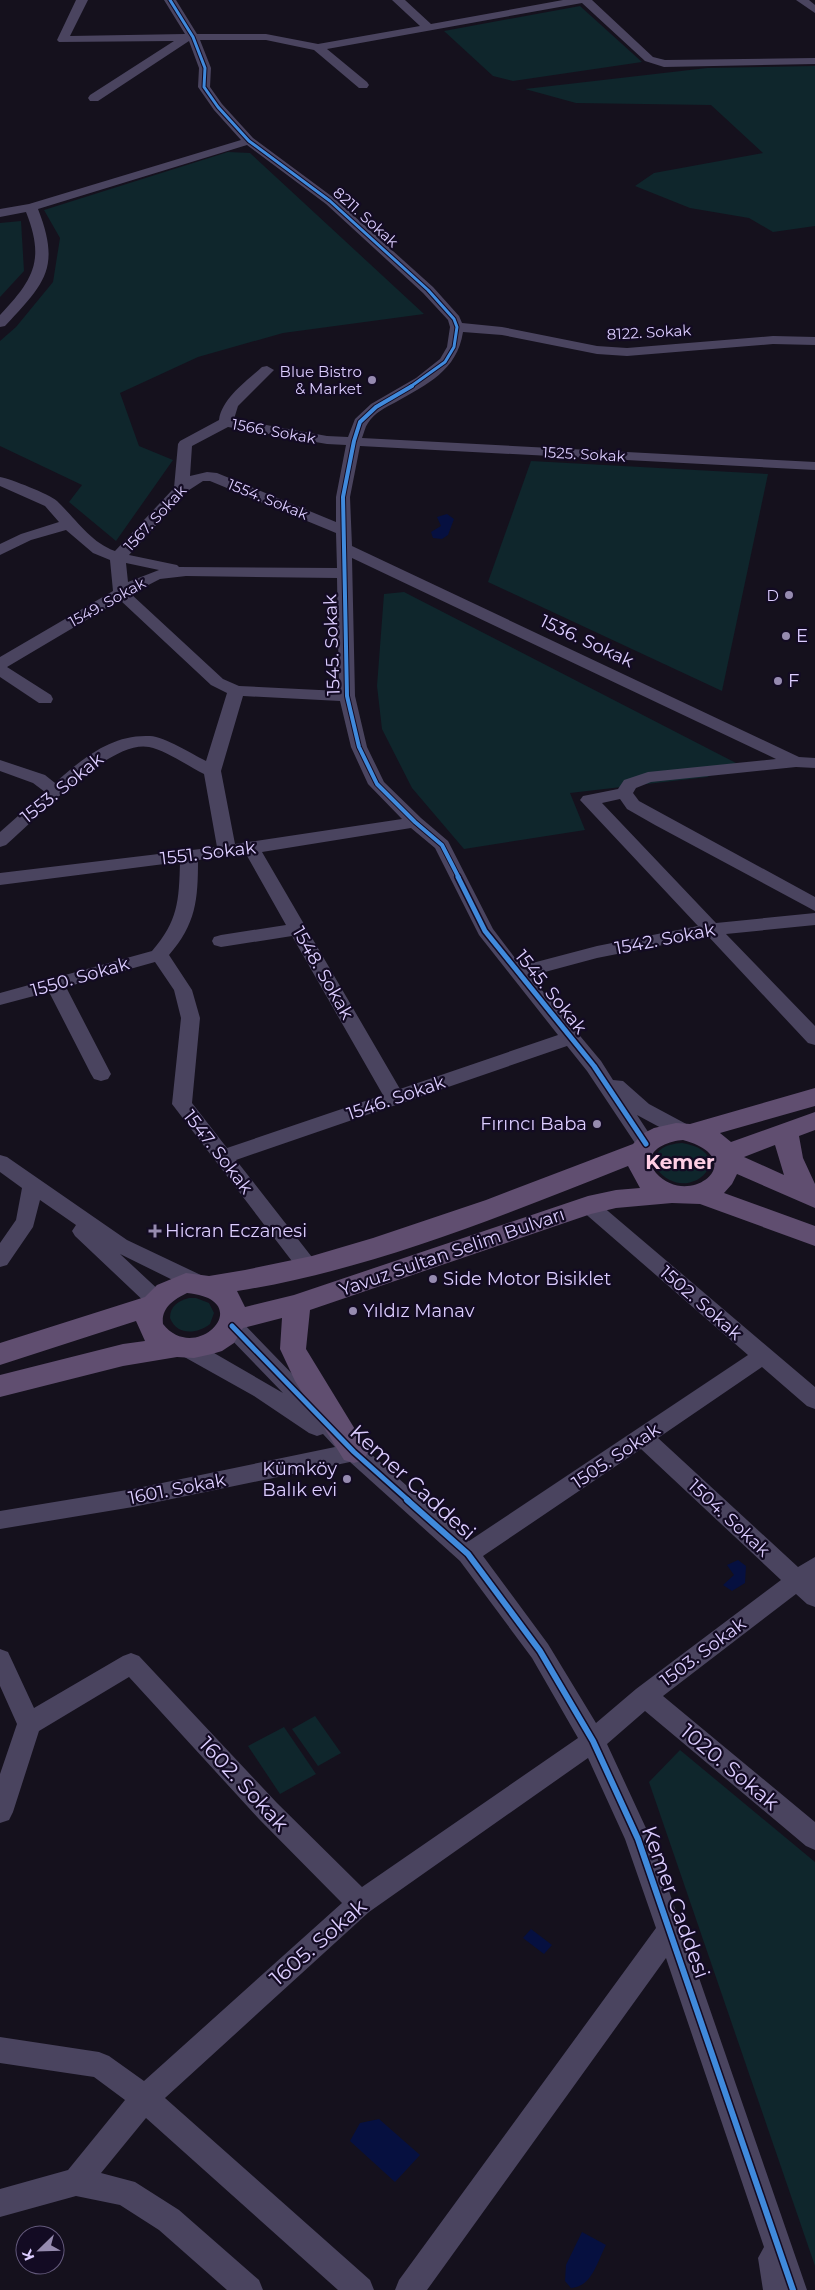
<svg xmlns="http://www.w3.org/2000/svg" width="815" height="2290" viewBox="0 0 815 2290" font-family="Montserrat,sans-serif">
  <rect width="100%" height="100%" fill="#15111d"/>
  <g fill="#0f262c">
    <polygon points="580,6 642,62 513,81 493,76 444,31"/>
    <polygon points="815,66 815,226 773,232 749,218 690,208 635,186 654,173 763,153 711,105 576,103 525,89 707,68"/>
    <polygon points="228,152 250,153 424,314 283,333 198,357 120,393 139,446 173,460 116,541 69,502 82,485 0,446 0,341 16,327 53,282 60,238 44,210"/>
    <polygon points="21,221 24,271 0,297 0,223"/>
    <polygon points="531,461 768,474 722,691 488,582"/>
    <polygon points="404,592 736,763 707,777 570,793 585,830 464,849 412,788 382,729 377,686 384,594"/>
    <path d="M 682,1143 C 743,1153 687,1210 656,1168 C 651,1150 666,1144 682,1143 Z"/>
    <path d="M 189,1298 L 196,1298 L 209,1303 L 214,1313 L 210,1324 C 197,1334 177,1336 170,1318 C 170,1306 178,1301 189,1298 Z"/>
    <polygon points="315,1716 341,1753 318,1766 292,1729"/>
    <polygon points="284,1727 316,1774 280,1794 248,1746"/>
    <polygon points="680,1750 815,1862 815,2266 649,1782"/>
  </g>
  <g fill="#061040">
    <polygon points="447,514 454,519 448,535 442,539 433,538 431,532 441,526 437,517"/>
    <polygon points="738,1560 746,1566 745,1583 732,1591 723,1585 734,1575 727,1565"/>
    <polygon points="531,1929 552,1945 544,1954 523,1938"/>
    <polygon points="379,2119 420,2155 395,2182 350,2141 360,2123"/>
    <path d="M 582,2232 L 606,2245 C 597,2262 592,2287 571,2288 L 565,2281 L 566,2265 Z"/>
  </g>
  <g fill="none" stroke-linecap="round" stroke-linejoin="round">
    <g fill="#4a445f" fill-rule="evenodd">
      <path d="M 76,0 L 88,0 L 70,36 L 185,34 L 164,0 L 176,0 L 197,34 L 266,34 L 318,44 L 420,26 L 392,0 L 405,0 L 431,24 L 563,0 L 592,0 L 653,57 L 665,60 L 815,58 L 815,64 L 664,67 L 645,61 L 582,3 L 327,49 L 367,82 L 369,85 L 367,88 L 359,88 L 314,50 L 266,40 L 200,40 L 211,68 L 210,87 L 222,104 L 253,138 L 334,198 L 433,287 L 459,316 L 462,323 L 502,327 L 597,346 L 627,348 L 773,336 L 815,337 L 815,345 L 773,344 L 627,356 L 597,354 L 502,335 L 463,332 C 457,371 427,384 396,402 C 386,407 374,413 368,423 C 365,427 364,433 362,438 L 815,462 L 815,470 L 360,446 L 350,497 L 352,546 L 799,757 L 815,758 L 815,768 L 796,767 L 651,782 L 636,788 L 633,793 L 639,801 L 815,897 L 815,911 L 655,825 L 627,809 L 620,799 L 602,803 L 716,923 L 815,913 L 815,925 L 726,934 L 815,1026 L 815,1045 L 808,1043 L 708,936 L 597,958 L 530,976 L 601,1061 L 613,1080 L 623,1081 L 649,1104 L 690,1126 L 693,1131 L 690,1136 L 683,1138 L 676,1136 L 637,1115 L 656,1144 L 653,1149 L 646,1151 L 639,1149 L 587,1071 L 567,1046 L 236,1160 L 315,1261 L 318,1267 L 315,1273 L 308,1275 L 301,1273 L 172,1104 L 181,1018 L 174,990 L 155,962 L 66,987 L 111,1074 L 108,1079 L 101,1081 L 94,1079 L 91,1074 L 49,992 L 0,1005 L 0,993 L 152,951 C 178,921 179,901 180,862 L 0,885 L 0,873 L 217,847 L 204,774 C 188,766 165,750 149,747 C 110,739 35,820 6,845 L 0,847 L 0,832 L 45,792 L 33,783 L 0,771 L 0,760 L 45,775 L 55,783 C 82,759 111,734 150,736 C 165,737 192,754 206,761 L 227,693 L 211,685 L 120,600 L 7,667 L 51,695 L 53,699 L 51,703 L 39,703 L 0,677 L 0,657 L 113,591 L 110,560 L 93,553 L 66,530 L 31,540 L 0,555 L 0,544 L 21,534 L 59,522 L 45,506 L 0,486 L 0,477 C 11,479 49,494 57,501 C 76,519 90,542 115,551 L 174,488 L 178,444 L 180,441 L 219,420 C 222,398 247,381 262,367 L 267,366 L 274,370 L 238,406 L 234,419 L 327,436 L 348,437 L 355,419 L 371,404 L 416,378 L 440,359 L 447,347 L 450,327 L 448,320 L 423,293 L 326,204 L 247,145 L 38,209 C 61,268 45,283 5,326 L 0,327 L 0,315 C 34,279 45,260 26,212 L 0,217 L 0,209 L 29,204 L 241,140 L 214,110 L 198,87 L 199,68 L 189,41 L 98,101 L 90,101 L 88,98 L 90,95 L 174,41 L 59,42 L 57,40 ZM 228,427 L 327,444 L 346,445 L 336,497 L 336,522 L 217,473 L 207,472 L 190,476 L 192,446 ZM 203,481 L 210,481 L 336,533 L 337,568 L 179,567 L 177,565 L 129,555 L 186,492 ZM 352,558 L 776,759 L 648,772 L 624,780 L 618,789 L 583,796 L 580,800 L 698,926 L 597,946 L 521,966 L 493,929 L 448,841 L 421,818 L 384,782 L 367,747 L 355,696 ZM 126,563 L 159,570 L 128,582 ZM 186,576 L 337,578 L 339,691 L 239,686 L 223,679 L 131,594 L 160,579 ZM 243,696 L 340,701 L 351,747 L 368,784 L 402,819 L 235,844 L 221,771 ZM 411,828 L 435,848 L 479,935 L 558,1035 L 400,1089 L 262,852 ZM 246,854 L 286,925 L 221,935 L 214,937 L 212,941 L 214,945 L 221,947 L 292,936 L 383,1095 L 227,1148 L 192,1103 L 200,1018 L 192,990 L 169,955 C 196,924 198,900 198,860 Z"/>
      <polygon points="796,0 809,0 815,5 815,13"/>
      <polygon points="0,1155 7,1157 127,1240 205,1277 209,1283 205,1289 198,1291 191,1289 120,1254 163,1294 167,1300 163,1306 156,1308 149,1306 75,1236 72,1231 76,1225 40,1200 33,1227 7,1265 0,1267 0,1243 16,1220 22,1188 0,1172"/>
      <path d="M 588,1197 L 595,1200 L 815,1387 L 815,1409 L 807,1406 L 762,1367 L 658,1438 L 798,1567 L 815,1557 L 815,1607 L 807,1604 L 796,1594 L 663,1696 L 815,1822 L 815,1850 L 806,1846 L 645,1711 L 607,1744 L 651,1839 L 807,2290 L 763,2290 L 758,2258 L 764,2247 L 666,1958 L 427,2290 L 395,2290 L 399,2280 L 656,1928 L 625,1839 L 588,1758 L 369,1912 L 165,2098 L 370,2280 L 374,2290 L 338,2290 L 146,2118 L 101,2173 L 135,2182 L 179,2210 L 259,2280 L 263,2290 L 227,2290 L 159,2230 L 120,2205 L 76,2196 L 0,2217 L 0,2189 L 68,2170 L 125,2100 L 94,2077 L 0,2063 L 0,2037 L 99,2052 L 109,2056 L 144,2081 L 342,1903 L 259,1819 L 129,1677 L 39,1731 L 13,1812 L 9,1820 L 0,1823 L 0,1774 L 17,1724 L 0,1686 L 0,1649 L 8,1652 L 34,1708 L 123,1656 L 131,1653 L 139,1656 L 277,1803 L 362,1887 L 578,1738 L 532,1658 L 460,1561 L 350,1462 L 133,1507 L 0,1529 L 0,1511 L 133,1489 L 335,1447 L 323,1434 L 317,1436 L 309,1433 L 254,1396 L 179,1354 L 176,1348 L 179,1342 L 187,1340 L 195,1342 L 283,1393 L 224,1332 L 221,1326 L 224,1320 L 232,1318 L 240,1320 L 362,1446 L 469,1541 L 748,1355 L 581,1210 L 578,1205 L 581,1200 ZM 641,1449 L 781,1580 L 636,1689 L 596,1723 L 548,1644 L 483,1556 Z"/>
    </g>
    <path fill="#604e70" fill-rule="evenodd" d="M 815,1088 L 815,1106 L 720,1133 L 731,1142 L 815,1112 L 815,1130 L 799,1136 L 803,1158 L 815,1184 L 815,1208 L 737,1174 L 732,1184 L 724,1193 L 815,1226 L 815,1246 L 700,1204 L 672,1203 L 616,1208 L 591,1214 L 310,1310 L 306,1349 L 364,1444 L 368,1452 L 364,1460 L 354,1463 L 344,1460 L 295,1381 L 280,1349 L 282,1318 L 243,1328 L 234,1343 L 222,1351 L 212,1354 L 194,1358 L 177,1357 L 123,1366 L 0,1397 L 0,1375 L 123,1344 L 145,1341 L 136,1321 L 0,1365 L 0,1343 L 145,1297 L 157,1285 L 186,1273 L 209,1276 L 245,1270 L 312,1256 L 373,1238 L 486,1200 L 633,1144 L 642,1134 L 654,1128 L 676,1123 L 690,1124 ZM 683,1140 C 753,1159 689,1210 656,1173 C 639,1152 667,1141 683,1140 ZM 775,1145 L 784,1175 L 744,1157 ZM 628,1166 L 640,1188 L 616,1190 L 588,1196 L 294,1295 L 245,1307 L 237,1291 C 368,1271 504,1215 628,1166 ZM 187,1293 C 259,1300 196,1366 163,1324 C 161,1308 173,1300 187,1293 Z"/>
    <defs>
      <polyline id="cycleway-far3" points="170,0 193,37 205,68 204,87 218,107 249,141 330,201 428,290 454,319 457,327 454,347 445,362 410,387"/>
      <polyline id="cycleway-far2" points="412,386 376,407 360,422 354,441 343,497 347,696 359,747 377,784 415,822 442,845 459,878"/>
      <g id="cycleway-far1">
        <polyline points="458,877 485,931 594,1066 646,1144"/>
        <polyline points="232,1326 354,1452 409,1501"/>
      </g>
      <polyline id="cycleway" points="407,1500 468,1554 540,1651 593,1741 638,1839 793,2290"/>
    </defs>
    <use href="#cycleway-far3" stroke="#130b23" stroke-width="5"/>
    <use href="#cycleway-far2" stroke="#130b23" stroke-width="6"/>
    <use href="#cycleway-far1" stroke="#130b23" stroke-width="8"/>
    <use href="#cycleway" stroke="#130b23" stroke-width="9"/>
    <use href="#cycleway-far3" stroke="#408adc" stroke-width="3"/>
    <use href="#cycleway-far2" stroke="#408adc" stroke-width="4"/>
    <use href="#cycleway-far1" stroke="#408adc" stroke-width="5"/>
    <use href="#cycleway" stroke="#408adc" stroke-width="6"/>
  </g>
  <g fill="#968bb0" stroke="#130b23" stroke-width="2">
    <circle cx="372" cy="380" r="5"/>
    <circle cx="789" cy="595" r="5"/>
    <circle cx="786" cy="636" r="5"/>
    <circle cx="778" cy="681" r="5"/>
    <circle cx="597" cy="1124" r="5"/>
    <path d="M152.5 1223.5h5v5h5v5h-5v5h-5v-5h-5v-5h5z"/>
    <circle cx="433" cy="1279" r="5"/>
    <circle cx="353" cy="1311" r="5"/>
    <circle cx="347" cy="1479" r="5"/>
  </g>
  <g text-anchor="middle" dominant-baseline="central" stroke-width="4.5" stroke-linejoin="round" paint-order="stroke">
    <g font-size="15" fill="#dccdff" stroke="#130b23">
      <text transform="translate(366 217) rotate(42)">8211. Sokak</text>
      <text transform="translate(649 332) rotate(-3)">8122. Sokak</text>
      <text transform="translate(274 431) rotate(10)">1566. Sokak</text>
      <text transform="translate(584 454) rotate(3)">1525. Sokak</text>
      <text transform="translate(268 499) rotate(22)">1554. Sokak</text>
      <text transform="translate(155 518) rotate(-47)">1567. Sokak</text>
      <text transform="translate(107 602) rotate(-29)">1549. Sokak</text>
    </g>
    <g font-size="15" fill="#dccdff" stroke="#130b23" text-anchor="end">
      <text x="362" y="371">Blue Bistro<tspan x="362" dy="17">&amp; Market</tspan></text>
      <text x="779" y="595">D</text>
    </g>
    <g font-size="18" fill="#dccdff" stroke="#130b23" text-anchor="start">
      <text x="796" y="636">E</text>
      <text x="788" y="681">F</text>
      <text x="587" y="1124" text-anchor="end">Fırıncı Baba</text>
      <text x="165" y="1231">Hicran Eczanesi</text>
      <text x="443" y="1279">Side Motor Bisiklet</text>
      <text x="363" y="1311">Yıldız Manav</text>
      <text x="337" y="1469" text-anchor="end">Kümköy<tspan x="337" dy="21">Balık evi</tspan></text>
    </g>
    <g font-size="18" fill="#dccdff" stroke="#130b23">
      <text transform="translate(587 641) rotate(25)">1536. Sokak</text>
      <text transform="translate(332 645) rotate(-92)">1545. Sokak</text>
      <text transform="translate(62 788) rotate(-39)">1553. Sokak</text>
      <text transform="translate(208 853) rotate(-7)">1551. Sokak</text>
      <text transform="translate(665 939) rotate(-11)">1542. Sokak</text>
      <text transform="translate(323 973) rotate(60)">1548. Sokak</text>
      <text transform="translate(80 977) rotate(-16)">1550. Sokak</text>
      <text transform="translate(551 992) rotate(51)">1545. Sokak</text>
      <text transform="translate(396 1098) rotate(-19)">1546. Sokak</text>
      <text transform="translate(218 1152) rotate(52)">1547. Sokak</text>
      <text transform="translate(452 1252) rotate(-19)">Yavuz Sultan Selim Bulvarı</text>
      <text transform="translate(701 1303) rotate(41)">1502. Sokak</text>
      <text transform="translate(616 1456) rotate(-34)">1505. Sokak</text>
      <text transform="translate(177 1489) rotate(-11)">1601. Sokak</text>
      <text transform="translate(729 1518) rotate(43)">1504. Sokak</text>
      <text transform="translate(703 1652) rotate(-37)">1503. Sokak</text>
    </g>
    <g font-size="20" font-weight="bold" fill="#ffcfe5" stroke="#130b23">
      <text x="680" y="1162">Kemer</text>
    </g>
    <g font-size="21" fill="#dccdff" stroke="#130b23">
      <text transform="translate(413 1482) rotate(42)">Kemer Caddesi</text>
      <text transform="translate(730 1767) rotate(40)">1020. Sokak</text>
      <text transform="translate(244 1784) rotate(47)">1602. Sokak</text>
      <text transform="translate(676 1902) rotate(70)">Kemer Caddesi</text>
      <text transform="translate(318 1942) rotate(-41)">1605. Sokak</text>
    </g>
  </g>
  <g transform="translate(40 2250) rotate(247)"><circle r="24" fill="#130b23" stroke="#63597b"/>
  <path d="M0-4L9 19L0 12L-9 19Z" fill="#968bb0"/>
  <text y="-8" font-size="14" font-weight="bold" text-anchor="middle" fill="#dccdff">K</text>
  </g>
</svg>
